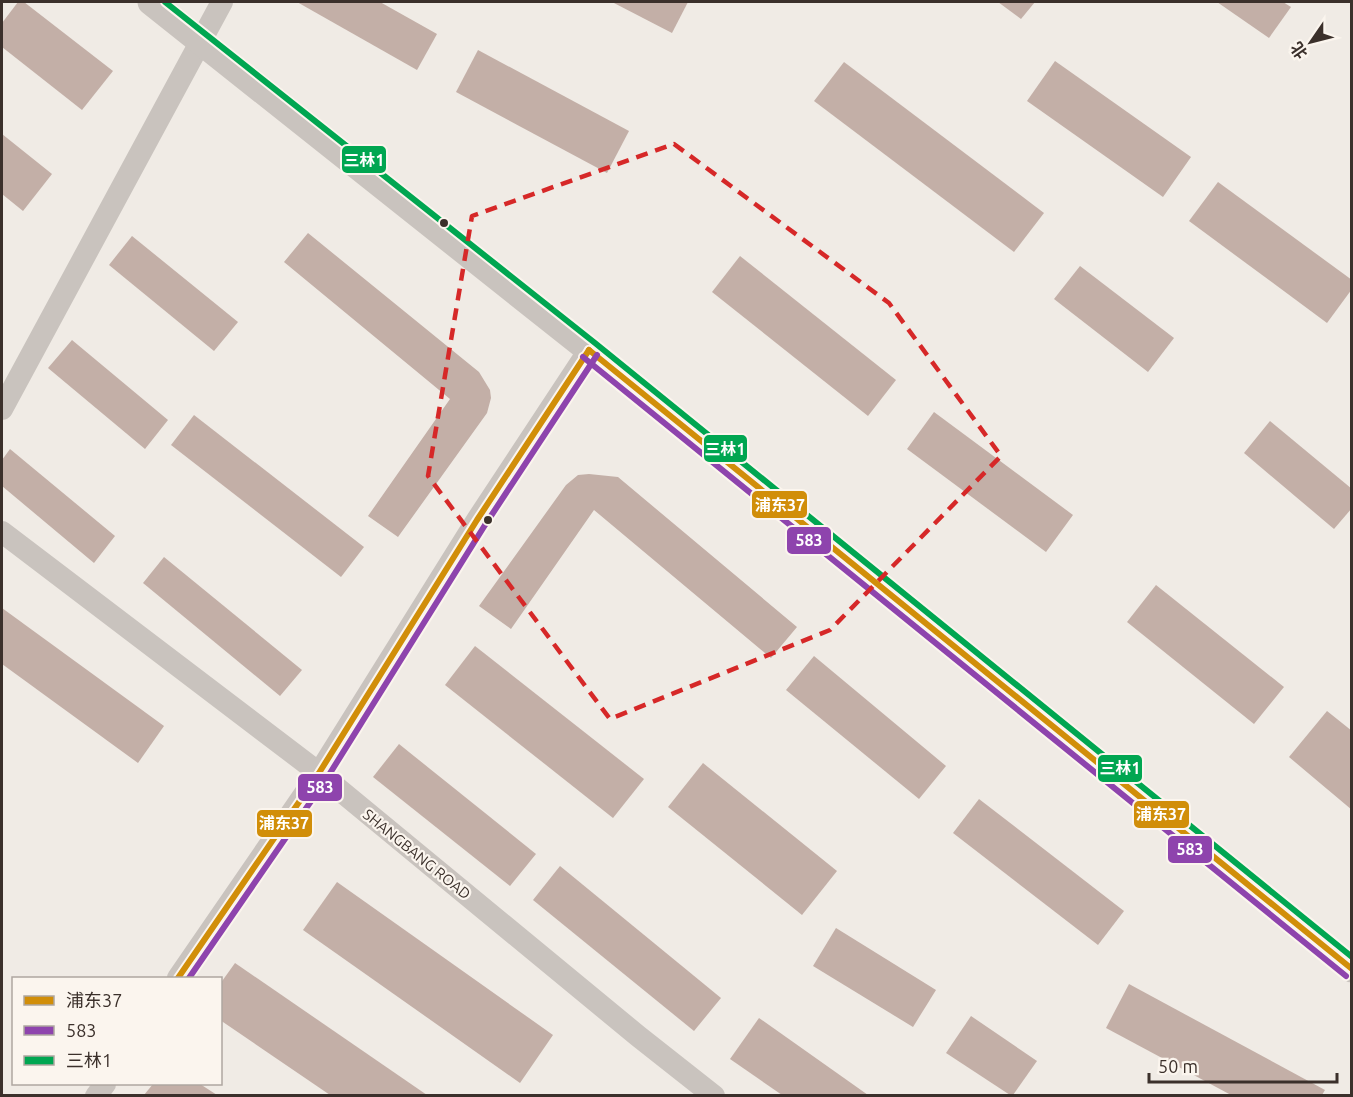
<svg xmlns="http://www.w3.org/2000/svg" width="1353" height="1097" viewBox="0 0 1353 1097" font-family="Ubuntu,'Noto Sans SC',sans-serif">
  <rect width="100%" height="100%" fill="#f0ebe5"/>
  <g fill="#c3afa7">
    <polygon points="18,2 24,2 113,71 82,110 2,47 2,23"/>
    <polygon points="297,2 380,2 437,34 417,70"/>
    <polygon points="612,2 688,2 672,33"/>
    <polygon points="998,2 1035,2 1021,19"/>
    <polygon points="1217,2 1283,2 1291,7 1269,38"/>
    <polygon points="478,50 629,131 607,173 456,92"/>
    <polygon points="1055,61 1191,157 1163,197 1027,101"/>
    <polygon points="844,62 1044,213 1014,252 814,101"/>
    <polygon points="2,134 52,174 23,211 2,194"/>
    <polygon points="1218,182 1352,280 1352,289 1327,323 1189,221"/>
    <polygon points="308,233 479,372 490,390 491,398 487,413 398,537 368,516 450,399 284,262"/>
    <polygon points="132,236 238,322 214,351 109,265"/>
    <polygon points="740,256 896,380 868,416 712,292"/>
    <polygon points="1080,266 1174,338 1148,372 1054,299"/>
    <polygon points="72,340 168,420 145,449 48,368"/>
    <polygon points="934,412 1073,515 1046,552 907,449"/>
    <polygon points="194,415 364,547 341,577 171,445"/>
    <polygon points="1270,421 1352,489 1352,508 1334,529 1244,453"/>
    <polygon points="10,449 115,536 94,563 2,486 2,460"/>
    <polygon points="589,474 618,477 797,627 771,658 594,510 511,629 479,606 566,485 578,475"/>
    <polygon points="164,557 302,670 280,696 143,583"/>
    <polygon points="1156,585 1284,687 1254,724 1127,622"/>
    <polygon points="2,608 164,726 138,763 2,664"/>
    <polygon points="475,646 644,779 613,818 445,685"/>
    <polygon points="814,656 946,766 919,799 786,690"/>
    <polygon points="1327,711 1352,731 1352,810 1289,757"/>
    <polygon points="399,744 536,854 510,886 373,777"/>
    <polygon points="703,763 837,871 802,915 668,807"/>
    <polygon points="979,799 1124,911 1098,945 953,833"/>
    <polygon points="560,866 721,998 694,1031 533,900"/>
    <polygon points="337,882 553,1035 520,1083 303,930"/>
    <polygon points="836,928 936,990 913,1027 813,966"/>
    <polygon points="235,963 427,1095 330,1095 220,1020 220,984"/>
    <polygon points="1129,984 1325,1090 1322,1095 1231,1095 1106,1028"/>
    <polygon points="971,1016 1037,1061 1013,1095 1010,1095 946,1053"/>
    <polygon points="759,1018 868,1095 782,1095 730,1059"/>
    <polygon points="153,1084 200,1084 217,1095 144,1095"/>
  </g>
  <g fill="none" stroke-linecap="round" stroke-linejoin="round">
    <g stroke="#c9c3be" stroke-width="22">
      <polyline points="2,409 222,2"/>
      <polyline points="2,532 319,773 638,1036 714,1096"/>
      <polyline points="178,978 319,773 477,520 589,350"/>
      <polyline points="96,1096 105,1084"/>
    </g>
    <polyline stroke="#c9c3be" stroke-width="27" points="151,2 589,350 1352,969"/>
    <defs>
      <g id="bus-1">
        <polyline points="589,350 1352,969"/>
        <polyline points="178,978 319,773 477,520 589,350"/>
      </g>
      <g id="bus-2">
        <polyline points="583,357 1346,976"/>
        <polyline points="189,978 327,778 485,525 597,355"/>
      </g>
      <polyline id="bus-3" points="165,2 595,343 1352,957"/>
    </defs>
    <use href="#bus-1" stroke="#fbf5ee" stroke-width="10"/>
    <use href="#bus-2" stroke="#fbf5ee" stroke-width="10"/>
    <use href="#bus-3" stroke="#fbf5ee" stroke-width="10"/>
    <use href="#bus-1" stroke="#d18e09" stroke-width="6"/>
    <use href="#bus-2" stroke="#8e44ad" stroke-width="6"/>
    <use href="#bus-3" stroke="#00a651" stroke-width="6"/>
  </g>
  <path fill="none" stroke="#d62828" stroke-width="4.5" stroke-dasharray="12 8" stroke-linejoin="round" d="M 674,144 L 889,303 L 1001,456 L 830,630 L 610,719 L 428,476 L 472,216 Z"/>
  <g fill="#3b302b" stroke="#fbf5ee" stroke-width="2">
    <circle cx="444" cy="223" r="5"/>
    <circle cx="488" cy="520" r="5"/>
  </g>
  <g text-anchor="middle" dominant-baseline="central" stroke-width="4.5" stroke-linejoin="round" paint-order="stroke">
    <g font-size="15" fill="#3b302b" stroke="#fbf5ee">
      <text transform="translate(417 854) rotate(39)">SHANGBANG ROAD</text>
    </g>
  </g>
  <g stroke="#fbf5ee" stroke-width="2">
    <rect x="341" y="145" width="46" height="29" rx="6" fill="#00a651"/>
    <rect x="703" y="434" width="45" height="29" rx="6" fill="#00a651"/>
    <rect x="751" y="490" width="57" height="29" rx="6" fill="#d18e09"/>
    <rect x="786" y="526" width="46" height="29" rx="6" fill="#8e44ad"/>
    <rect x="1097" y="754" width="46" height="29" rx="6" fill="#00a651"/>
    <rect x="297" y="773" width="46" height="29" rx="6" fill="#8e44ad"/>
    <rect x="1133" y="800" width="57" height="29" rx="6" fill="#d18e09"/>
    <rect x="256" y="809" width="57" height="29" rx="6" fill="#d18e09"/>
    <rect x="1167" y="835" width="46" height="29" rx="6" fill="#8e44ad"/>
  </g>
  <g font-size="16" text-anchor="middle" font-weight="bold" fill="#fff">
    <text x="364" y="166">三林1</text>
    <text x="725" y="455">三林1</text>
    <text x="780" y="511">浦东37</text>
    <text x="809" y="546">583</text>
    <text x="1120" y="774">三林1</text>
    <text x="320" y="793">583</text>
    <text x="1161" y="820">浦东37</text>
    <text x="284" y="829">浦东37</text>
    <text x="1190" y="855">583</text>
  </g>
  <rect width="1353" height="1097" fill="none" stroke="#3b302b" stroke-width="6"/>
  <rect x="12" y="977" width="210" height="108" fill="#fbf5ee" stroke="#aea6a0" stroke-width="1.5"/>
  <rect x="24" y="996" width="30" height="9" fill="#d18e09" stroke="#aea6a0" stroke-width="1.5"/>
  <text x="66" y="1007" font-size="18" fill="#3b302b">浦东37</text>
  <rect x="24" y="1026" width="30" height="9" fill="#8e44ad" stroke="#aea6a0" stroke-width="1.5"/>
  <text x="66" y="1037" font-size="18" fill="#3b302b">583</text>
  <rect x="24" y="1056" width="30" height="9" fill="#00a651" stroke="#aea6a0" stroke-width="1.5"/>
  <text x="66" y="1067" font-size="18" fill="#3b302b">三林1</text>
  <g transform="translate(1311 42) rotate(235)" stroke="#fbf5ee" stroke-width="4.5" paint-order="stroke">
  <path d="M0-4.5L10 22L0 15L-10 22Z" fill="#3b302b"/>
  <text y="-9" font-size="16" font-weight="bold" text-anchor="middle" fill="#3b302b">北</text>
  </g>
  <path d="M1149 1073v9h188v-9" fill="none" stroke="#3b302b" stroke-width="3"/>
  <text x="1158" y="1073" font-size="18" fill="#3b302b" stroke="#fbf5ee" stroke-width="4.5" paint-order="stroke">50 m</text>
</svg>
